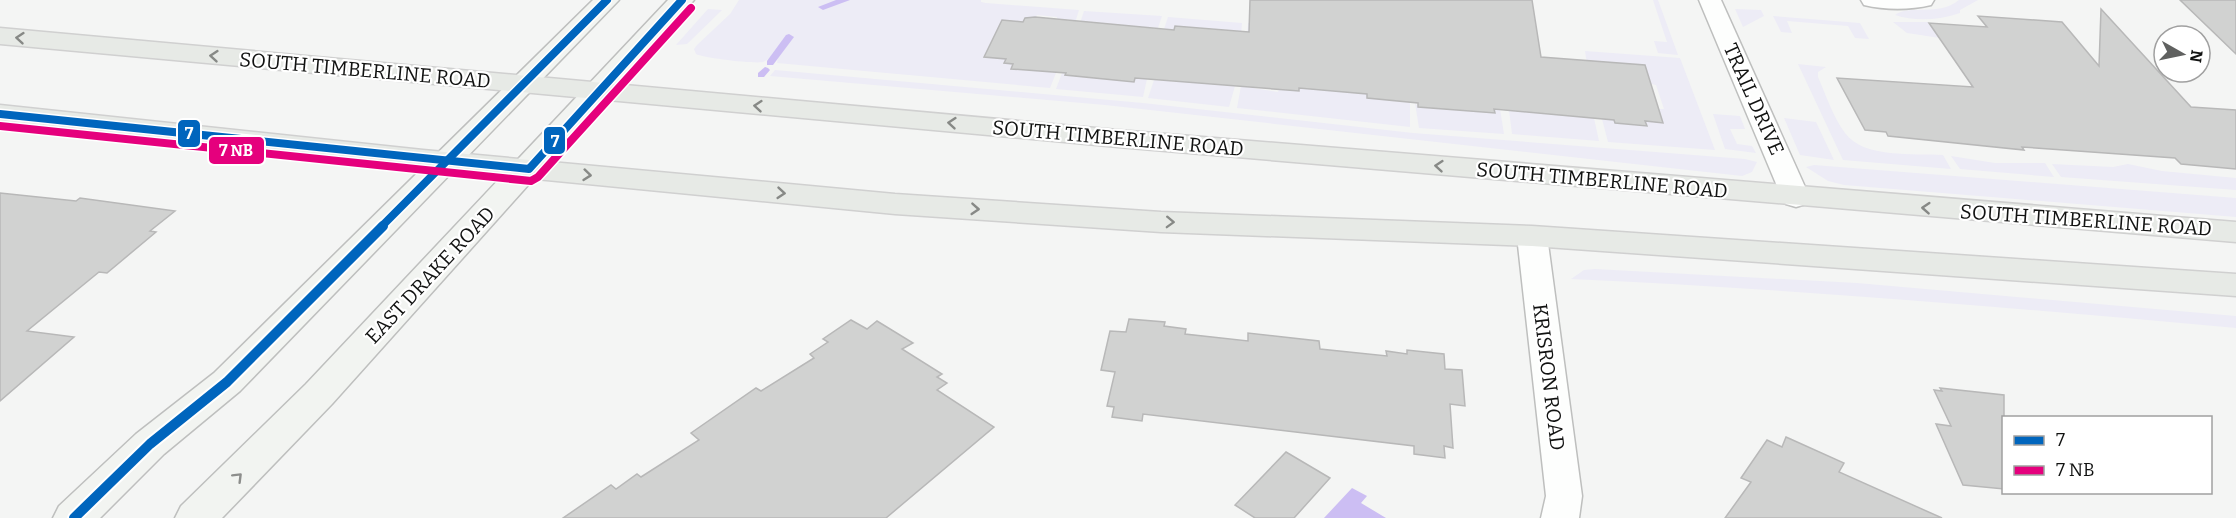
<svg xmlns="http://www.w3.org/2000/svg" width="2236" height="518" viewBox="0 0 2236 518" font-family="Bitter,serif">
  <rect width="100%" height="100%" fill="#f4f5f4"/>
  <g fill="#edecf6">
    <path d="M 739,0 L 981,0 L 981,2 L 986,3 L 1079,10 L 1075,23 L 1073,20 L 1057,19 L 1057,17 L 1037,15 L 1035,18 L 1025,18 L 1023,22 L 1002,20 L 985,57 L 1006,59 L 1005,63 L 1013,64 L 1011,69 L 1037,71 L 1038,69 L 1056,73 L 1050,88 L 777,63 L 778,56 L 791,37 L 786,37 C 780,44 773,59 763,62 C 755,64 703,58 696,54 L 694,49 L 697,45 L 730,14 Z"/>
    <polygon points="1653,0 1658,0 1678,55 1658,53 1654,41 1667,42"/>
    <path d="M 1959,0 L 1978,0 L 1960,10 L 1960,13 C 1939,20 1916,22 1895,15 C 1908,4 1939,17 1959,0 Z"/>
    <polygon points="708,9 722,10 687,44 676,45"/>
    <polygon points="1735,9 1761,10 1764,16 1743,27"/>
    <polygon points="1084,11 1162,16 1158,28 1080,23"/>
    <polygon points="1773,16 1860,23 1869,39 1855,38 1848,26 1787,21 1792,33 1781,32"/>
    <polygon points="1168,17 1242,23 1241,35 1164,29"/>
    <polygon points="1893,22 1928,22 1940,38 1907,33"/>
    <polygon points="1248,23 1410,37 1367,94 1367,98 1410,102 1410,127 1237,108 1241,86 1278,92 1279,89 1299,90 1300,78 1247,36"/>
    <polygon points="1585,51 1680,58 1715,150 1608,142 1602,119 1614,120 1615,123 1646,126 1645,121 1663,123 1658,109 1664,109 1656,85 1651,84 1647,72 1587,64"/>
    <path d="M 1798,64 L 1826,67 L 1818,72 L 1818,77 C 1826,95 1833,117 1845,133 C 1864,159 1914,153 1943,155 L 1951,169 L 1843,160 Z"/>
    <polygon points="775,70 1143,103 1413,133 1745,159 1757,162 1752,172 1742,176 1105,105 770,76"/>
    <polygon points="1062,73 1092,78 1147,79 1143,97 1056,89"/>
    <polygon points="1186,78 1235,86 1229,107 1148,98 1154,80 1184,82"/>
    <polygon points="1415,103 1418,107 1494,113 1494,109 1500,109 1504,134 1419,128"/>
    <polygon points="1509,110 1559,111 1560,115 1594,118 1599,141 1512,134"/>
    <polygon points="1713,114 1740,116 1745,129 1730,129 1737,144 1752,146 1756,153 1725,149"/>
    <polygon points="1784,118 1816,122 1834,160 1800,155"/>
    <polygon points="1951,156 1995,163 2045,163 2054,177 1960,169"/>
    <polygon points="2052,164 2113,167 2128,164 2162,171 2236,178 2236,190 2061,177"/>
    <polygon points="1814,165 2236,198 2236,217 1844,185 1828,181 1806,167"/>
    <path d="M 1595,269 L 1857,283 L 2236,316 L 2236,328 C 2014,308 1793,289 1571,279 L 1584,270 Z"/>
  </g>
  <polygon fill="#ccbef3" points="1352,488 1367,496 1361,503 1386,518 1324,518"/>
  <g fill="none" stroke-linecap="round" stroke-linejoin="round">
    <g fill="#ccbef3" fill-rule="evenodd">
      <polygon points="836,0 850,0 823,10 818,7"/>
      <polygon points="789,34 794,37 773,65 767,65 767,61 786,35"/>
      <polygon points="765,67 768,68 770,70 764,77 758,77 758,73"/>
    </g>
  </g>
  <g fill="#d1d2d1" stroke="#b8b8b8" stroke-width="1.5">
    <polygon points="1250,0 1532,0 1541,57 1645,65 1663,123 1645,121 1647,126 1615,123 1614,120 1494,109 1495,113 1418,107 1418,103 1367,98 1367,94 1299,88 1299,91 1135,78 1134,82 1065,75 1066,73 1011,69 1013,64 1004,63 1006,59 984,57 1002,20 1023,22 1025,18 1035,17 1174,30 1175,26 1249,32"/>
    <polygon points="2180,0 2236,0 2236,54"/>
    <polygon points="2101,9 2191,107 2236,110 2236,169 2181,164 2175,158 2022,147 2024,150 1888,136 1886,132 1865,130 1837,78 1973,87 1929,23 1987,27 1978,16 2062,22 2099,66"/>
    <polygon points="0,193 76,201 80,198 175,211 150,231 156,232 107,273 99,272 27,331 74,337 0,401"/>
    <polygon points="1129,319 1165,322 1164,326 1186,329 1185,334 1248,341 1248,333 1319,341 1320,349 1387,356 1386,351 1407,354 1407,350 1444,354 1445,369 1462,370 1465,406 1450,404 1453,448 1444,446 1445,458 1414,454 1414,446 1143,414 1142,421 1112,417 1114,407 1107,406 1115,372 1101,370 1110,331 1126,332"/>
    <polygon points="851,320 867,329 877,321 913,343 902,349 942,374 937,377 947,383 937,390 994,427 886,518 563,518 611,485 616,489 637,474 641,477 699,440 691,433 756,388 761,391 814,358 810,354 828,342 823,339"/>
    <polygon points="1940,388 2004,395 2004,489 1963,485 1936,424 1951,426 1934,390 1942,391"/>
    <polygon points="1786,437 1844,463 1839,472 1942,518 1725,518 1751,482 1741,478 1767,440 1782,447"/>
    <polygon points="1286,452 1330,478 1294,518 1255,518 1235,505"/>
  </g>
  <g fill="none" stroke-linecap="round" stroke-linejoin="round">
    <defs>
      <g id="minor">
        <polygon points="1699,0 1721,0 1810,198 1806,204 1796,207 1786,204 1782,198"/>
        <path d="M 1861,0 L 1934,0 L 1931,5 C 1910,10 1885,10 1864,5 Z"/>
        <polygon points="1532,227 1542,229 1547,236 1582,496 1579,518 1541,518 1546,496 1517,236 1522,229"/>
      </g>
      <g id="secondary">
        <polygon points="593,0 619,0 240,391 164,454 100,518 53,518 59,506 136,434 214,373"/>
        <polygon points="668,0 694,0 332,404 222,518 175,518 181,506 306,384"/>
      </g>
      <g id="primary">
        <polygon points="0,28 1118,130 2236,222 2236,242 1118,147 0,44"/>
        <polygon points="0,105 423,150 895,194 1161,212 1532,226 2236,274 2236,296 1532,246 1161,232 895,214 423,168 0,123"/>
      </g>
    </defs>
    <use href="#minor" stroke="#bebfbe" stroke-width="3"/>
    <use href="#secondary" stroke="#bebfbe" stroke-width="3"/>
    <use href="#primary" stroke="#d0d0d0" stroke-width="3"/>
    <use href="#minor" fill="#fdfefd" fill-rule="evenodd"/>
    <use href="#secondary" fill="#f2f4f1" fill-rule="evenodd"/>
    <use href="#primary" fill="#e7eae6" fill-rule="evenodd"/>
    <defs>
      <g id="bus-1-far1">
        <polyline points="0,114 529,169 682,0"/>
        <polyline points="381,227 607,0"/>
      </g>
      <polyline id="bus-1" points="74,518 150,444 227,382 383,226"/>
      <polyline id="bus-2" points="0,126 531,181 538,177 691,8"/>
    </defs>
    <use href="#bus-1-far1" stroke="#fff" stroke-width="11"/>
    <use href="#bus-1" stroke="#fff" stroke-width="14"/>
    <use href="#bus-2" stroke="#fff" stroke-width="11"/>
    <use href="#bus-1-far1" stroke="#0065bd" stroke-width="8"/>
    <use href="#bus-1" stroke="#0065bd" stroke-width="10"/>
    <use href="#bus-2" stroke="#e5007d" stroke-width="8"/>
  </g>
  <defs><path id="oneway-chevron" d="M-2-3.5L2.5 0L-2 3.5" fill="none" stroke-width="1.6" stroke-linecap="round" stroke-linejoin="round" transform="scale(1.5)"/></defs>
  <g stroke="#878986">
    <use href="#oneway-chevron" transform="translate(20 38) rotate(-175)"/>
    <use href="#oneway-chevron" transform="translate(214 56) rotate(-175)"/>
    <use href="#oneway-chevron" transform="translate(758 106) rotate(-175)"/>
    <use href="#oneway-chevron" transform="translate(952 123) rotate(-175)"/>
    <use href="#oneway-chevron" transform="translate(1439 166) rotate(-175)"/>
    <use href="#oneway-chevron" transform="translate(587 175) rotate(6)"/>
    <use href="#oneway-chevron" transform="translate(781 193) rotate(5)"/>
    <use href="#oneway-chevron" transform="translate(1926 208) rotate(-176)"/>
    <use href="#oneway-chevron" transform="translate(975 209) rotate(4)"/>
    <use href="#oneway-chevron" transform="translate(1170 222) rotate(2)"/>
  </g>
  <use stroke="#8d8e8c" href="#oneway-chevron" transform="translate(238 477) rotate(-45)"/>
  <g text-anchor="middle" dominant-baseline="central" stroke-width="4.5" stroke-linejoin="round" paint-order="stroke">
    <g font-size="20" fill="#111211" stroke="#fff">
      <text transform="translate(365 70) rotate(5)">SOUTH TIMBERLINE ROAD</text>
      <text transform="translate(1754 99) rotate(66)">TRAIL DRIVE</text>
      <text transform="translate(1118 138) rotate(5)">SOUTH TIMBERLINE ROAD</text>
      <text transform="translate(1602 180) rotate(5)">SOUTH TIMBERLINE ROAD</text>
      <text transform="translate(2086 220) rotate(4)">SOUTH TIMBERLINE ROAD</text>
      <text transform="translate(430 275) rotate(-47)">EAST DRAKE ROAD</text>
      <text transform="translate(1549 377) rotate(83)">KRISRON ROAD</text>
    </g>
  </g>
  <g stroke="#fff" stroke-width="2">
    <rect x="177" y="119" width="24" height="29" rx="6" fill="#0065bd"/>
    <rect x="543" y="126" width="23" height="29" rx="6" fill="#0065bd"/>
    <rect x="208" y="136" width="57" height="29" rx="6" fill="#e5007d"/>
  </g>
  <g font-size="16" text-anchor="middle" font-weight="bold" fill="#fff">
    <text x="189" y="139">7</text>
    <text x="555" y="147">7</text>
    <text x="236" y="156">7 NB</text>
  </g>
  <rect x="2002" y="416" width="210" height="78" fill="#ffffff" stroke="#a0a0a0" stroke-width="1.5"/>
  <rect x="2014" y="436" width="30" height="9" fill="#0065bd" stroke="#a0a0a0" stroke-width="1.5"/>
  <text x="2056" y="446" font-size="18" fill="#111211">7</text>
  <rect x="2014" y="466" width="30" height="9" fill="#e5007d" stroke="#a0a0a0" stroke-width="1.5"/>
  <text x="2056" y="476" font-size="18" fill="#111211">7 NB</text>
  <g transform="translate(2182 54) rotate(99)"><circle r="28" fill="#ffffff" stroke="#a0a0a0" stroke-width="1.5"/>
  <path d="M0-4.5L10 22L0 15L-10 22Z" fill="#606160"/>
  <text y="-9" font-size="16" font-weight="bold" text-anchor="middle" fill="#111211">N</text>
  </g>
</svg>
